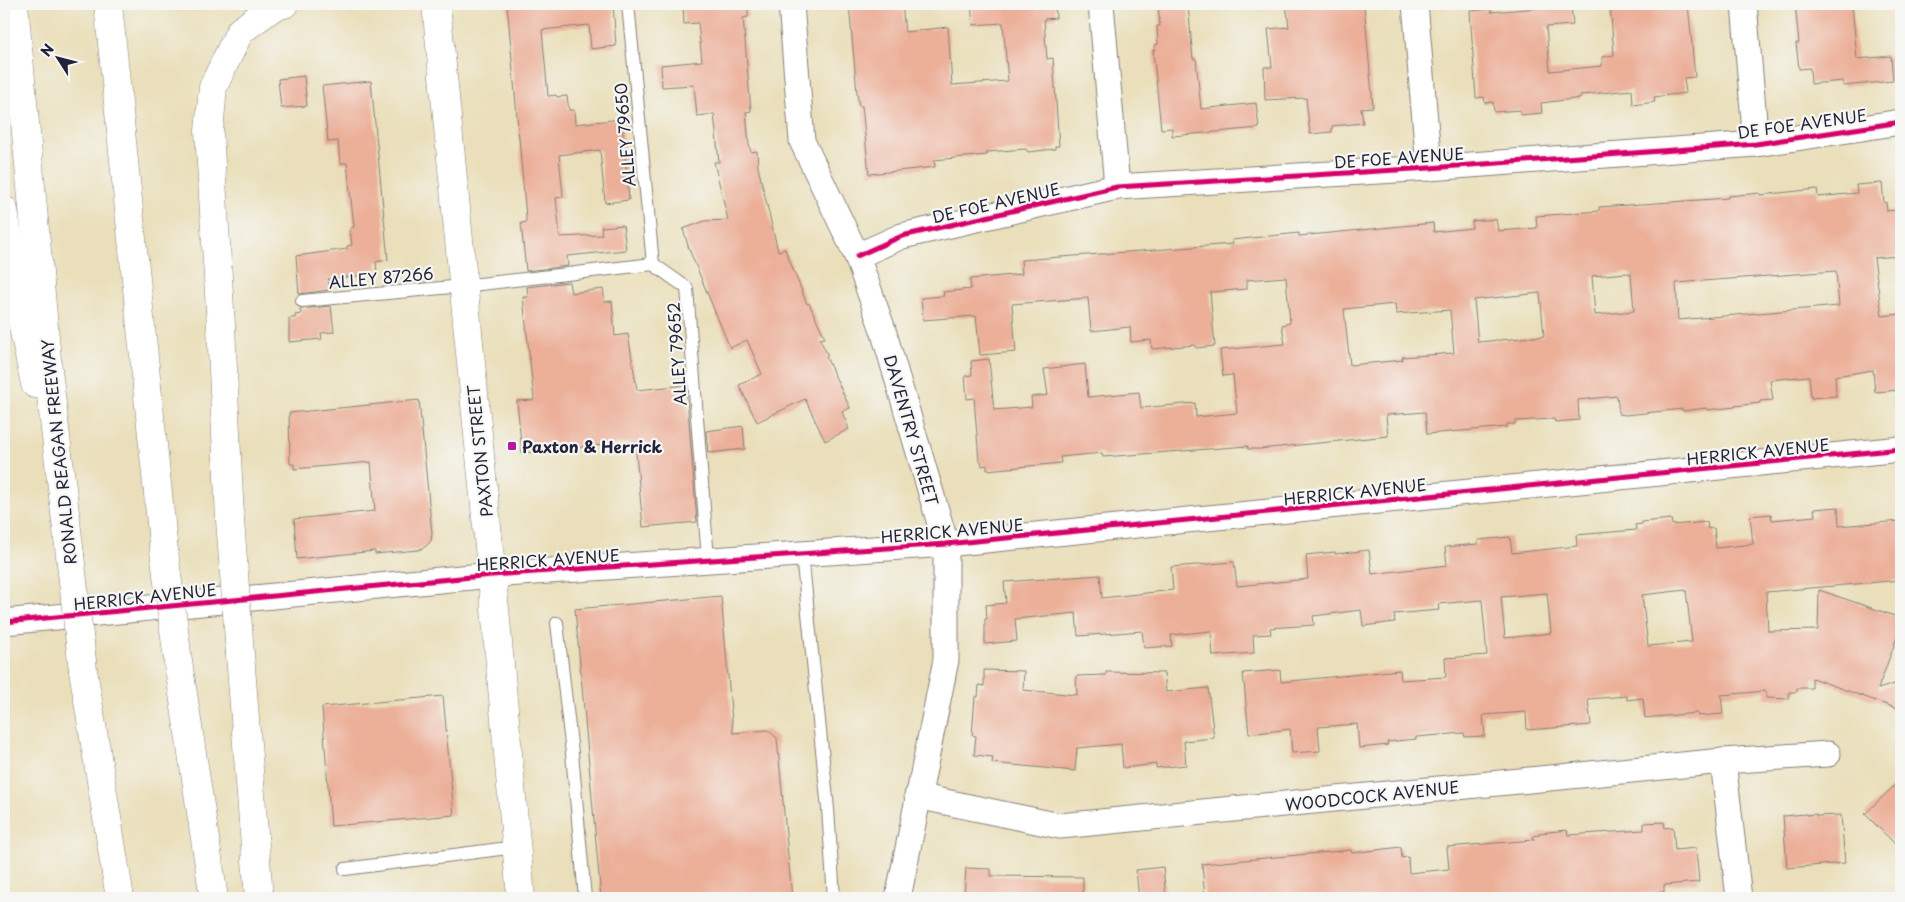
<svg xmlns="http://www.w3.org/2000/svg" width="1905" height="902" viewBox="0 0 1905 902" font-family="'Playpen Sans',sans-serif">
  <rect width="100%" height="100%" fill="#f6f6f2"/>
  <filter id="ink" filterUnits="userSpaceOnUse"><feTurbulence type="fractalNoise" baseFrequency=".02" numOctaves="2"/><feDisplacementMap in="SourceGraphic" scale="10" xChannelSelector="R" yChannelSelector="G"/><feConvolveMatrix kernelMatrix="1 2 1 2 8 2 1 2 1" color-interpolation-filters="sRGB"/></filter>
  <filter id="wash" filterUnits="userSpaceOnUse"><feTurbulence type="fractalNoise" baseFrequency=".0096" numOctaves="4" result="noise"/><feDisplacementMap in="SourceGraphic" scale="20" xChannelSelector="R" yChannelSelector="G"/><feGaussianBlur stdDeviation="1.12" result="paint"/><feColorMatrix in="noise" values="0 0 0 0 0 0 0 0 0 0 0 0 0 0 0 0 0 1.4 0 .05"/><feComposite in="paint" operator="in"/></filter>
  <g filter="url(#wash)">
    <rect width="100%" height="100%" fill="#eadfba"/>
    <g id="blocks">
      <g fill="#ecaf98" fill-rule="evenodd">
        <polygon points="507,4 557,4 558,7 586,4 613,4 616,46 591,49 589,25 542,30 548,96 556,95 557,97 567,96 569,110 574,110 575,124 622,119 623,134 629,200 605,203 600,150 559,155 563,197 556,198 560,237 602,235 601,227 623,225 626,250 567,256 568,266 526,271 521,223 526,222 526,217"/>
        <polygon points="683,4 748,4 748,17 743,18 751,111 746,112 749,145 751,152 757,151 758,167 778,251 785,249 807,304 809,303 825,338 820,339 828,356 826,357 850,408 842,412 849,429 825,441 805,399 757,422 739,385 762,374 747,340 730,348 689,249 683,229 705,221 728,220 714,162 719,162 714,114 697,116 694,85 662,87 661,65 702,61 698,23 684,24"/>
        <polygon points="849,4 902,4 905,32 948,27 952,85 1008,81 1003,23 973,25 971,4 1055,4 1056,18 1044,19 1047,59 1053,58 1059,146 1055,146 1055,149 1028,152 1026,149 987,152 987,155 934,160 935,167 869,174 862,106 859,106 857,93"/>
        <polygon points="1158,4 1188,4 1193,59 1196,59 1201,109 1256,103 1259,128 1172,136 1172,128 1161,129 1153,50 1155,50 1155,45 1158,44 1157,26 1160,26"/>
        <polygon points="1286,4 1364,4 1373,107 1361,108 1363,123 1332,126 1332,132 1310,134 1306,98 1265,100 1264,67 1272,67 1268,29 1289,27"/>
        <polygon points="1610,4 1688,4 1695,77 1684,78 1686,93 1654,97 1655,102 1633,105 1632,90 1581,95 1581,98 1541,103 1542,113 1520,115 1520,110 1494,112 1493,102 1485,103 1484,97 1476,98 1470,11 1491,9 1491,12 1571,5 1573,25 1546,27 1550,71 1602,66 1602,57 1614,55"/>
        <polygon points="1795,4 1852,4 1857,59 1891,56 1893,81 1843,86 1843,81 1811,84 1810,68 1799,69 1796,43 1799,43"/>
        <polygon points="304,76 307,106 281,108 278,79"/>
        <polygon points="371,81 388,260 376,262 377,274 328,279 330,290 299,294 296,256 347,249 347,246 352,245 350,228 354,227 347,163 340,163 338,141 328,142 322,86"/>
        <path d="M 1882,183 L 1884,203 L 1886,202 L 1887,211 L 1896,210 L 1896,218 L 1901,218 L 1901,240 L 1897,240 L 1899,256 L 1874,258 L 1882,316 L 1901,314 L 1901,370 L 1898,371 L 1900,390 L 1875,392 L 1873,370 L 1835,376 L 1836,396 L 1811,398 L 1809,376 L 1770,380 L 1773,400 L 1760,401 L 1760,403 L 1735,406 L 1735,407 L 1707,410 L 1706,408 L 1683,411 L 1683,409 L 1626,415 L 1619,414 L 1617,396 L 1578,400 L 1579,420 L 1555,422 L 1554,419 L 1515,421 L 1515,424 L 1507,424 L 1507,427 L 1427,434 L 1425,412 L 1386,415 L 1388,436 L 1260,449 L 1248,449 L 1248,446 L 1103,457 L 1102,453 L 1060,457 L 1061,463 L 987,470 L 987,465 L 982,466 L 981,461 L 979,461 L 974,398 L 967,399 L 965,376 L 972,375 L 971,361 L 989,359 L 994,410 L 1032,407 L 1031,397 L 1048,395 L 1044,369 L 1085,364 L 1088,397 L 1139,392 L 1141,408 L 1195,403 L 1196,417 L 1237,413 L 1233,375 L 1223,376 L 1220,350 L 1285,344 L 1282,325 L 1290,323 L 1286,277 L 1247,280 L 1247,289 L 1210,292 L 1215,346 L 1196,348 L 1195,345 L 1152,349 L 1151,340 L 1131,342 L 1130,327 L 1091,331 L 1088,298 L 1012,304 L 1016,352 L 980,355 L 976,316 L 923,320 L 921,298 L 944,296 L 943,292 L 971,289 L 970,279 L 1022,274 L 1021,260 L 1233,244 L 1232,240 L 1299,233 L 1299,236 L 1433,223 L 1434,232 L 1472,228 L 1472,221 L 1496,219 L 1498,231 L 1537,228 L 1536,216 L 1599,211 L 1599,207 L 1728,198 L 1728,196 L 1760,193 L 1760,195 L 1817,189 L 1818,197 L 1857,193 L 1856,185 ZM 1836,271 L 1839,306 L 1678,320 L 1676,283 ZM 1627,273 L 1631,274 L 1634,311 L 1595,315 L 1592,276 ZM 1540,293 L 1544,336 L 1478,342 L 1474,300 ZM 1395,304 L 1396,314 L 1450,310 L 1454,353 L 1402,357 L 1403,360 L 1350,365 L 1344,309 Z"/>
        <polygon points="569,282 571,293 603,289 605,302 612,301 615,336 628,334 637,390 686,385 697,522 643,527 635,442 522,453 517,401 534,400 523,297 528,297 527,287"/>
        <polygon points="331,306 334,332 321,333 322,339 289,342 289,318 295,318 295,315 301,314 300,309"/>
        <polygon points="419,400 432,533 431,541 425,547 418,550 375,554 375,551 297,559 294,519 375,511 371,462 294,469 294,464 290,464 289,413"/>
        <polygon points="743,426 745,449 708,453 706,431"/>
        <path d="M 1838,507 L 1839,526 L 1901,521 L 1901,580 L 1766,592 L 1768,631 L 1818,630 L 1819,590 L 1901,618 L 1896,640 L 1878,689 L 1901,682 L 1901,710 L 1812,678 L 1812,688 L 1797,688 L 1797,692 L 1789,692 L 1789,699 L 1766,698 L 1766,691 L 1721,695 L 1723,714 L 1698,716 L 1697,713 L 1645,718 L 1643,698 L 1627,700 L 1627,696 L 1588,699 L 1591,725 L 1527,730 L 1526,712 L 1483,715 L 1485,736 L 1465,737 L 1464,733 L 1416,737 L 1416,739 L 1387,742 L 1388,745 L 1359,748 L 1357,724 L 1318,727 L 1320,751 L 1292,753 L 1290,729 L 1249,734 L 1243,673 L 1280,670 L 1281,682 L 1400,670 L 1401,680 L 1446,677 L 1445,658 L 1487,655 L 1482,600 L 1438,604 L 1439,610 L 1394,614 L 1395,622 L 1363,626 L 1361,610 L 1313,616 L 1314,625 L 1270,628 L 1271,634 L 1253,635 L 1254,653 L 1213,656 L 1211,631 L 1171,635 L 1172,646 L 1144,648 L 1142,631 L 1078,636 L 1076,613 L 1015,619 L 1017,641 L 985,644 L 985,619 L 987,619 L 986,605 L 1006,603 L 1004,582 L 1100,575 L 1102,598 L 1173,590 L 1171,567 L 1234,562 L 1237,586 L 1308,579 L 1306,555 L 1335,552 L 1335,554 L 1369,550 L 1372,574 L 1447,565 L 1445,547 L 1478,544 L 1478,540 L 1510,537 L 1512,553 L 1577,546 L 1576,535 L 1636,530 L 1635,525 L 1642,524 L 1642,522 L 1671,519 L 1672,525 L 1707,522 L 1708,529 L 1714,528 L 1716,548 L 1753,544 L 1750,516 L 1771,514 L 1772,520 L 1815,516 L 1814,509 ZM 1686,590 L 1692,642 L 1648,646 L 1642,595 ZM 1547,593 L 1551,633 L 1505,638 L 1501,597 Z"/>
        <polygon points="721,596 733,733 768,730 777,738 792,898 601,898 575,609"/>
        <polygon points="984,670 1024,671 1023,690 1077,695 1076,676 1106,675 1106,672 1164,673 1166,692 1208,688 1214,738 1184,741 1186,765 1156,768 1156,764 1123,768 1121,744 1077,748 1075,771 992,763 993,757 974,755 976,736 972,735 975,697 978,697 979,685 984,686"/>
        <polygon points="443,696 454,815 331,826 322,707"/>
        <polygon points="1901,779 1901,850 1865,814"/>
        <polygon points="1806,814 1806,815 1816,814 1816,816 1841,815 1845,863 1787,868 1783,816"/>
        <polygon points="1664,822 1665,828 1673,827 1675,850 1696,848 1699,882 1664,885 1664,892 1617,895 1617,898 1544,898 1544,894 1477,898 1205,898 1202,864 1351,850 1352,853 1401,847 1402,858 1408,857 1409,873 1449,869 1447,847 1534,840 1533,836 1539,835 1539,833 1567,830 1568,835 1644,830 1644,823"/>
        <polygon points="1163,867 1166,898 1139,898 1136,870"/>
        <polygon points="966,868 991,869 991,876 1083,877 1083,898 964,898"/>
      </g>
    </g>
  </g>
  <g filter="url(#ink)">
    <use href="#blocks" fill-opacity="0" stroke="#86807a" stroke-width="1"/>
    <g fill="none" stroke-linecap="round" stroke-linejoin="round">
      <defs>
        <g id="lane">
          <polyline points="628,4 653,264"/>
          <polyline points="302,301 463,286 653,264 687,288 708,560"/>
          <polyline points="802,554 828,809 834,898"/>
          <polyline points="557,623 572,753 585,898"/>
          <polyline points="345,869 516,847"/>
        </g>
        <g id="street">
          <polyline points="791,4 802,141 857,256 883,330 946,544 946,660 898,898"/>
          <polyline points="1101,4 1117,187"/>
          <polyline points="1415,4 1429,168"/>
          <polyline points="1744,4 1756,144"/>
          <polyline points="857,256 902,236 1117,187 1429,168 1756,144 1901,122"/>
          <polyline points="4,622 492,575 946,544 1901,449"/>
          <polyline points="1723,761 1739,898"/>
          <polyline points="917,796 1060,826 1723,761 1828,754"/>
        </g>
        <polyline id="secondary" points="436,4 495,609 521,898"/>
        <g id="highway">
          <polyline points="14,4 48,370 70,555"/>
          <polyline points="108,4 163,543"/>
          <polyline points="4,210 18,303 35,384"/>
          <polyline points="230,520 221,326 209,131 213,87 240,31 273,7 284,4"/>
          <polyline points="240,654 259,898"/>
          <polyline points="178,661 214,898"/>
          <polyline points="83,670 120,898"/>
        </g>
      </defs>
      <use href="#lane" stroke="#86807a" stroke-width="14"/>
      <use href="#street" stroke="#86807a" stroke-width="27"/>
      <use href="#secondary" stroke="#86807a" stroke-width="29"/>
      <use href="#highway" stroke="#86807a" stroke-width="29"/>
      <use href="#lane" stroke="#fff" stroke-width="12"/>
      <use href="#street" stroke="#fff" stroke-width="25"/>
      <use href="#secondary" stroke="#fff" stroke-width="28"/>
      <use href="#highway" stroke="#fff" stroke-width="28"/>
      <defs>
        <g id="highway-bridge">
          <polyline points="230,520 240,654"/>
          <polyline points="163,543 178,661"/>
          <polyline points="70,555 83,670"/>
        </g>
      </defs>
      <use href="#highway-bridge" stroke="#86807a" stroke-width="29" stroke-linecap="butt"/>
      <use href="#highway-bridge" stroke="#fff" stroke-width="28"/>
      <defs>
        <g id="cycleway">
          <polyline points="857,256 902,236 1117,187 1429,168 1756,144 1901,122"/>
          <polyline points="4,622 492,575 946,544 1901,449"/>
        </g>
      </defs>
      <use href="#cycleway" stroke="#f6f6f2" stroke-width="8"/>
      <use href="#cycleway" stroke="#d6006c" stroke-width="5"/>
    </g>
  </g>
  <rect fill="#b5179e" stroke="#f6f6f2" stroke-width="2" x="507" y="441" width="10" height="10" rx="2.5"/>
  <g text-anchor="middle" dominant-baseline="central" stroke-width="4.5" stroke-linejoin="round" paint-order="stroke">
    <g font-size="16" fill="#22223b" stroke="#f6f6f2">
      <text transform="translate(1802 123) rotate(-8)">DE FOE AVENUE</text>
      <text transform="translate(624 135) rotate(-95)">ALLEY 79650</text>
      <text transform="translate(1399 157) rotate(-4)">DE FOE AVENUE</text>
      <text transform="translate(996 202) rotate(-13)">DE FOE AVENUE</text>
      <text transform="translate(381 277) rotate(-5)">ALLEY 87266</text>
      <text transform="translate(676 354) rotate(-94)">ALLEY 79652</text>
      <text transform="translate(912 430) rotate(74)">DAVENTRY STREET</text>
      <text transform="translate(479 451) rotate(-96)">PAXTON STREET</text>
      <text transform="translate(1758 451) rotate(-6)">HERRICK AVENUE</text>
      <text transform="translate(58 452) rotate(-96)">RONALD REAGAN FREEWAY</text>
      <text transform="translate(1355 491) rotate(-6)">HERRICK AVENUE</text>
      <text transform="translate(952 530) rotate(-5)">HERRICK AVENUE</text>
      <text transform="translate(548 559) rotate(-4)">HERRICK AVENUE</text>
      <text transform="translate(145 596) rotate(-6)">HERRICK AVENUE</text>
      <text transform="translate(1372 795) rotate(-6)">WOODCOCK AVENUE</text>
    </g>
    <g font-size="16" font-weight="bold" fill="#22223b" stroke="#f6f6f2" text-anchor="start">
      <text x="522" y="446">Paxton &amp; Herrick</text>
    </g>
  </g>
  <rect width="1905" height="902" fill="none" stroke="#f6f6f2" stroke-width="20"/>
  <g transform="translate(58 58) rotate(306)" stroke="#f6f6f2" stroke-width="4" paint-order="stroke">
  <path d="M0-4L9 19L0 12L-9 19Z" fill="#22223b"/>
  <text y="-8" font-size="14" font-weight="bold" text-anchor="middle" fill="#22223b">N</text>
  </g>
</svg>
